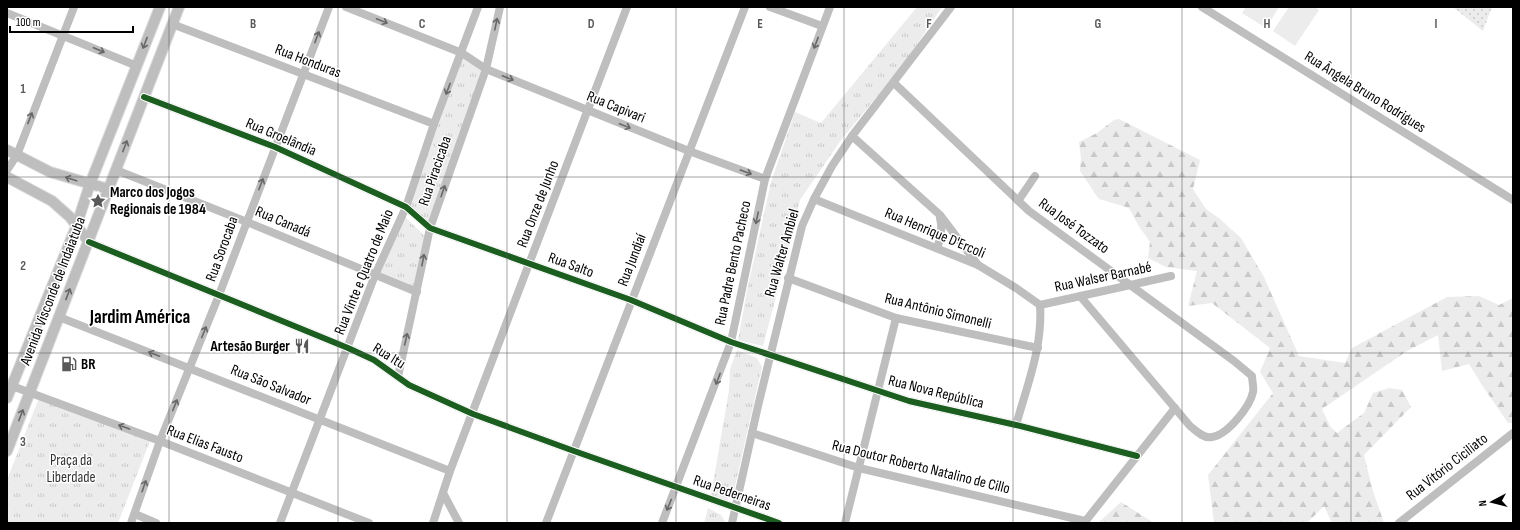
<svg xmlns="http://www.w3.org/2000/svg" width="1520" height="530" viewBox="0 0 1520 530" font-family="'Sofia Sans Condensed',sans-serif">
  <defs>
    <pattern id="grass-dots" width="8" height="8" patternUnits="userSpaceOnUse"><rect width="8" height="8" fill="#ececec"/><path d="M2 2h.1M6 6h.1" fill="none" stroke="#c9c9c9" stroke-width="1.8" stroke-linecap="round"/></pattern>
    <pattern id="forest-firs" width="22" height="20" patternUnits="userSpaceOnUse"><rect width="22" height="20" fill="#ececec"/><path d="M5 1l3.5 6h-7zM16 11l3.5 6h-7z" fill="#c9c9c9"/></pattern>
    <pattern id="park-tufts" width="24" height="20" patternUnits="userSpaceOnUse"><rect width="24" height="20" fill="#ececec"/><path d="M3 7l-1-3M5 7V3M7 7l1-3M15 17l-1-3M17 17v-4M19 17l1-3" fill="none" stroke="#c9c9c9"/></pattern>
  </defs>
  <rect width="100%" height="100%" fill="#fff"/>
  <polygon fill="url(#grass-dots)" points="1453,7 1492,7 1483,31"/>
  <g fill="url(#forest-firs)">
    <polygon points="1119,119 1200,160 1193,189 1206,209 1220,219 1241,238 1264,277 1299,356 1345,363 1352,348 1447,297 1479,296 1499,305 1513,298 1513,423 1508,423 1482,385 1469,364 1442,371 1438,335 1407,351 1322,409 1330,426 1337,433 1364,413 1373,393 1389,388 1402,390 1411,407 1364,455 1372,488 1384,523 1332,523 1324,506 1307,523 1214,523 1208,475 1273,393 1260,372 1270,348 1212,303 1188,306 1197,271 1166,267 1148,258 1150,242 1138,225 1129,208 1099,199 1080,171 1081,158 1079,142 1097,133 1114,120"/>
    <polygon points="1121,502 1154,523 1098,523"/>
  </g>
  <g fill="url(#park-tufts)">
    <polygon points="917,7 942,7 903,65 841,140 800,200 787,255 763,346 738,340 747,291 771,182 795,112 821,123"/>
    <polygon points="462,53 486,69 430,228 406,207"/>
    <polygon points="402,214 427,238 417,292 375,275"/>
    <polygon points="737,350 757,358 762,367 733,495 727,500 711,495 729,390 730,369"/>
    <polygon points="39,398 150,441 118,523 7,523 7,480"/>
    <polygon points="708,508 721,515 726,523 704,523"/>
  </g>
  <g fill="#ececec">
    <polygon points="1246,7 1279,7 1266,28 1242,13"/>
    <polygon points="1289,7 1315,7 1319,10 1295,46 1273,31"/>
  </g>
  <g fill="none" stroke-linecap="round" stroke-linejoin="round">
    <defs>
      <g id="major">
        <polyline points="7,150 50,172 108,189"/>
        <polyline points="7,177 52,201 70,217 89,242"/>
        <polyline points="7,398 76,227 90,184 160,7"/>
        <polyline points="7,451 179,7"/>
      </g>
    </defs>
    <use href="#major" stroke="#dbdbdb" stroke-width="12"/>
    <g stroke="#bebebe" stroke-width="8">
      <polyline points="346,7 462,53 486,69 689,151 765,179"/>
      <polyline points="770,7 822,26"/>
      <polyline points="1202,7 1513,200"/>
      <polyline points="7,13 137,66"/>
      <polyline points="172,24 434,124"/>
      <path d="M 894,83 L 1029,211 L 1234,361 L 1252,376 C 1252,381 1254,387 1253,392 C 1250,407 1227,435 1212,437 C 1204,439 1196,431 1190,426 L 1080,296"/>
      <polyline points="144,97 275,147 406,207 430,228 631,300 731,342 909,401 1016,425 1137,456"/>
      <polyline points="852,136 940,215 978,265"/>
      <polyline points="7,170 17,155 74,7"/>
      <polyline points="116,170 247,222 417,292"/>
      <polyline points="814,199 978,265 1016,288 1040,305"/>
      <polyline points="1018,201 1035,176"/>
      <polyline points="89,242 348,348 374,360 409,385 473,414 574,451 779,523"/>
      <path d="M 937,248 C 941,238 943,229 940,218"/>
      <polyline points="788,278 896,318 1038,348"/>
      <polyline points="1040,305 1171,276"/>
      <polyline points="59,317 450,471"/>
      <polyline points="398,377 430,228 486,69 500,7"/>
      <polyline points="12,386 160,441 369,523"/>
      <path d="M 1016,425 C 1027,386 1043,346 1040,305"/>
      <polyline points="752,433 859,468 1085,521"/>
      <polyline points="443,493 459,523"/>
      <polyline points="135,514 156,523"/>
      <polyline points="131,523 160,441 219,295 329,7"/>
      <polyline points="280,523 375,275 406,207 434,124 478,7"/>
      <polyline points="433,523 450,471 627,7"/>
      <polyline points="546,523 745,7"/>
      <polyline points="662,523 731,342 765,179 830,7"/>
      <polyline points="732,523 758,406 802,226 814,199 832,166 852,136 951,7"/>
      <polyline points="845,523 896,318"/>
      <polyline points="1084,523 1175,408"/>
      <polyline points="1399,523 1513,433"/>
    </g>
    <use href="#major" stroke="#bebebe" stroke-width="10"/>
    <defs>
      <g id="cycleway">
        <polyline points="144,97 275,147 406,207 430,228 631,300 731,342 909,401 1016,425 1137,456"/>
        <polyline points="89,242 348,348 374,360 409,385 473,414 574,451 779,523"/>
      </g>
    </defs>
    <use href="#cycleway" stroke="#fff" stroke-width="8"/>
    <use href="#cycleway" stroke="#1b5e20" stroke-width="6"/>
  </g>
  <defs><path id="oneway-shaft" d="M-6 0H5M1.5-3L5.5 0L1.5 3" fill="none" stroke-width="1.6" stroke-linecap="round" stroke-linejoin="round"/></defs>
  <g stroke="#686868">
    <use href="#oneway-shaft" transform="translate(382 21) rotate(22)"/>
    <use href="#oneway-shaft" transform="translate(496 24) rotate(-78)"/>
    <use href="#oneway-shaft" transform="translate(317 37) rotate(-69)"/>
    <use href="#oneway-shaft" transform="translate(145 43) rotate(111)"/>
    <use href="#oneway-shaft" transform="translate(816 43) rotate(111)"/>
    <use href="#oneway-shaft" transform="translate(99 50) rotate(23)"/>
    <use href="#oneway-shaft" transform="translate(508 78) rotate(22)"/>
    <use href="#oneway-shaft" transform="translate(448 89) rotate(111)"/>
    <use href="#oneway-shaft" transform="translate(30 118) rotate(-69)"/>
    <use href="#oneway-shaft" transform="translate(625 126) rotate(22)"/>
    <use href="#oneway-shaft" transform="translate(125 146) rotate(-69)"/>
    <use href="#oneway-shaft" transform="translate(746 172) rotate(20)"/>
    <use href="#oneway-shaft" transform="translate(71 179) rotate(-162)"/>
    <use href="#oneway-shaft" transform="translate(261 184) rotate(-69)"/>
    <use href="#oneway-shaft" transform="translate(443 191) rotate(-71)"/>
    <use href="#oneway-shaft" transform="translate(757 218) rotate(102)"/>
    <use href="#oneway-shaft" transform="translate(423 260) rotate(-79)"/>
    <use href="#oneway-shaft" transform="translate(68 294) rotate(-69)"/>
    <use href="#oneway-shaft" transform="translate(204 332) rotate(-68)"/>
    <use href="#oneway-shaft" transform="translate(406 339) rotate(-77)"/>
    <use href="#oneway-shaft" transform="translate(154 354) rotate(-159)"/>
    <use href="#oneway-shaft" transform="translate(718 379) rotate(111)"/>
    <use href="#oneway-shaft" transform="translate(175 405) rotate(-68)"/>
    <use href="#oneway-shaft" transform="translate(21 415) rotate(-69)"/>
    <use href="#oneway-shaft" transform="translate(124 427) rotate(-160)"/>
    <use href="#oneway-shaft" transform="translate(144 486) rotate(-71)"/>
    <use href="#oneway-shaft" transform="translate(669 505) rotate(112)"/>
  </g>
  <path fill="none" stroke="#595959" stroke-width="1" stroke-opacity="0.55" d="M 169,7 L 169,523M 338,7 L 338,523M 507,7 L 507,523M 676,7 L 676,523M 844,7 L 844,523M 1013,7 L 1013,523M 1182,7 L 1182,523M 1351,7 L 1351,523M 7,177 L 1513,177M 7,353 L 1513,353"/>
  <defs>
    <symbol id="sight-bare" viewBox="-9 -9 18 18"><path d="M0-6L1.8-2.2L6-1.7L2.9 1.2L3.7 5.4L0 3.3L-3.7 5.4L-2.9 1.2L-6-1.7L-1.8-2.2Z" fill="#595959" stroke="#fff" stroke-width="2.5" paint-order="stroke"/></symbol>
    <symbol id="restaurant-bare" viewBox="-9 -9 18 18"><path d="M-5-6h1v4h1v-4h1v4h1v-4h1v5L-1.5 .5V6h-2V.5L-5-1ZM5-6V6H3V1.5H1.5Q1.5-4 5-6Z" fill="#595959" stroke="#fff" stroke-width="2.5" paint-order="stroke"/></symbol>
    <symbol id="fuel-bare" viewBox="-9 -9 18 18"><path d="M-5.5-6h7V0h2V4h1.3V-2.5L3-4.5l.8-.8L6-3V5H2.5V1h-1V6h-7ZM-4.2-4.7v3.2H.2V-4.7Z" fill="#595959" stroke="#fff" stroke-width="2.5" paint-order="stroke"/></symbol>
  </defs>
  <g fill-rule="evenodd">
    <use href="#sight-bare" x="87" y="190" width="22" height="22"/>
    <use href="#restaurant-bare" x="291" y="335" width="22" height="22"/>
    <use href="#fuel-bare" x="58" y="353" width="22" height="22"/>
  </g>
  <g text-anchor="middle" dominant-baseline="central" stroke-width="3" stroke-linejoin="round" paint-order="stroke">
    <g font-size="15" fill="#000" stroke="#fff">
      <text transform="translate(308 61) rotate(21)">Rua Honduras</text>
      <text transform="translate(1365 92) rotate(32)">Rua Ângela Bruno Rodrigues</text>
      <text transform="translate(616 107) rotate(22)">Rua Capivari</text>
      <text transform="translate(281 137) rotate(23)">Rua Groelândia</text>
      <text transform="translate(435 171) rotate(-71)">Rua Piracicaba</text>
      <text transform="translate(538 204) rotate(-69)">Rua Onze de Junho</text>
      <text transform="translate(283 222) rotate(23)">Rua Canadá</text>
      <text transform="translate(1074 226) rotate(36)">Rua José Tozzato</text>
      <text transform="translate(935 233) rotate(23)">Rua Henrique D'Ercoli</text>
      <text transform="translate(222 249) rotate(-70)">Rua Sorocaba</text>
      <text transform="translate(782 253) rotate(-74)">Rua Walter Ambiel</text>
      <text transform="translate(632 260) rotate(-69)">Rua Jundiaí</text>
      <text transform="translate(733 263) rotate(-78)">Rua Padre Bento Pacheco</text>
      <text transform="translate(571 265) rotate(20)">Rua Salto</text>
      <text transform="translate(364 272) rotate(-68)">Rua Vinte e Quatro de Maio</text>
      <text transform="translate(1103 277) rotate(-12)">Rua Walser Barnabé</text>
      <text transform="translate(53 291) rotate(-69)">Avenida Visconde de Indaiatuba</text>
      <text transform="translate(938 311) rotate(14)">Rua Antônio Simonelli</text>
      <text transform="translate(389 356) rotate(32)">Rua Itu</text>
      <text transform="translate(271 385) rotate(22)">Rua São Salvador</text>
      <text transform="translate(936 392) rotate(14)">Rua Nova República</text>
      <text transform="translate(205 444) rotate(21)">Rua Elias Fausto</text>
      <text transform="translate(921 467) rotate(14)">Rua Doutor Roberto Natalino de Cillo</text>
      <text transform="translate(1447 467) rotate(-38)">Rua Vitório Ciciliato</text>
      <text transform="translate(732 493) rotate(19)">Rua Pederneiras</text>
    </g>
    <g font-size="15" font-weight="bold" fill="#000" stroke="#fff" text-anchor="start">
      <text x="110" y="192">Marco dos Jogos<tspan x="110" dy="17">Regionais de 1984</tspan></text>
      <text x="290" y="346" text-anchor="end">Artesão Burger</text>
      <text x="81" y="364">BR</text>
    </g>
    <g font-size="15" fill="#333" stroke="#fff">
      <text x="71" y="460">Praça da<tspan x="71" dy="17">Liberdade</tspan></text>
    </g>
    <g font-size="19" font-weight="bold" fill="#000" stroke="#fff">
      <text x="140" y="317">Jardim América</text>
    </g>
  </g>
  <g font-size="13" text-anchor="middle" font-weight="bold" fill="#595959" stroke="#fff" stroke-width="3" stroke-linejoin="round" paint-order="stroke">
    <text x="253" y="28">B</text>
    <text x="422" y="28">C</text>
    <text x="591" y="28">D</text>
    <text x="760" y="28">E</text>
    <text x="929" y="28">F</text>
    <text x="1098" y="28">G</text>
    <text x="1267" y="28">H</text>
    <text x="1436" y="28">I</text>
    <text x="23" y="93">1</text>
    <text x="23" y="270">2</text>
    <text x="23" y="446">3</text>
  </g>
  <rect width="1520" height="530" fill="none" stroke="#000000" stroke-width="16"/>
  <g transform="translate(1492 502) rotate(263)" stroke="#ffffff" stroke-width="3" paint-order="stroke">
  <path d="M0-3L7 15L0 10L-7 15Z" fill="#000000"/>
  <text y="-6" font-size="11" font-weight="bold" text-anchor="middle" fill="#000000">N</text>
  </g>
  <path d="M10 26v6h123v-6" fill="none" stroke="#000000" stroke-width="2"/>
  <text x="16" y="26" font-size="12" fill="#000000" stroke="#ffffff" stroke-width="3" paint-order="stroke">100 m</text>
</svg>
